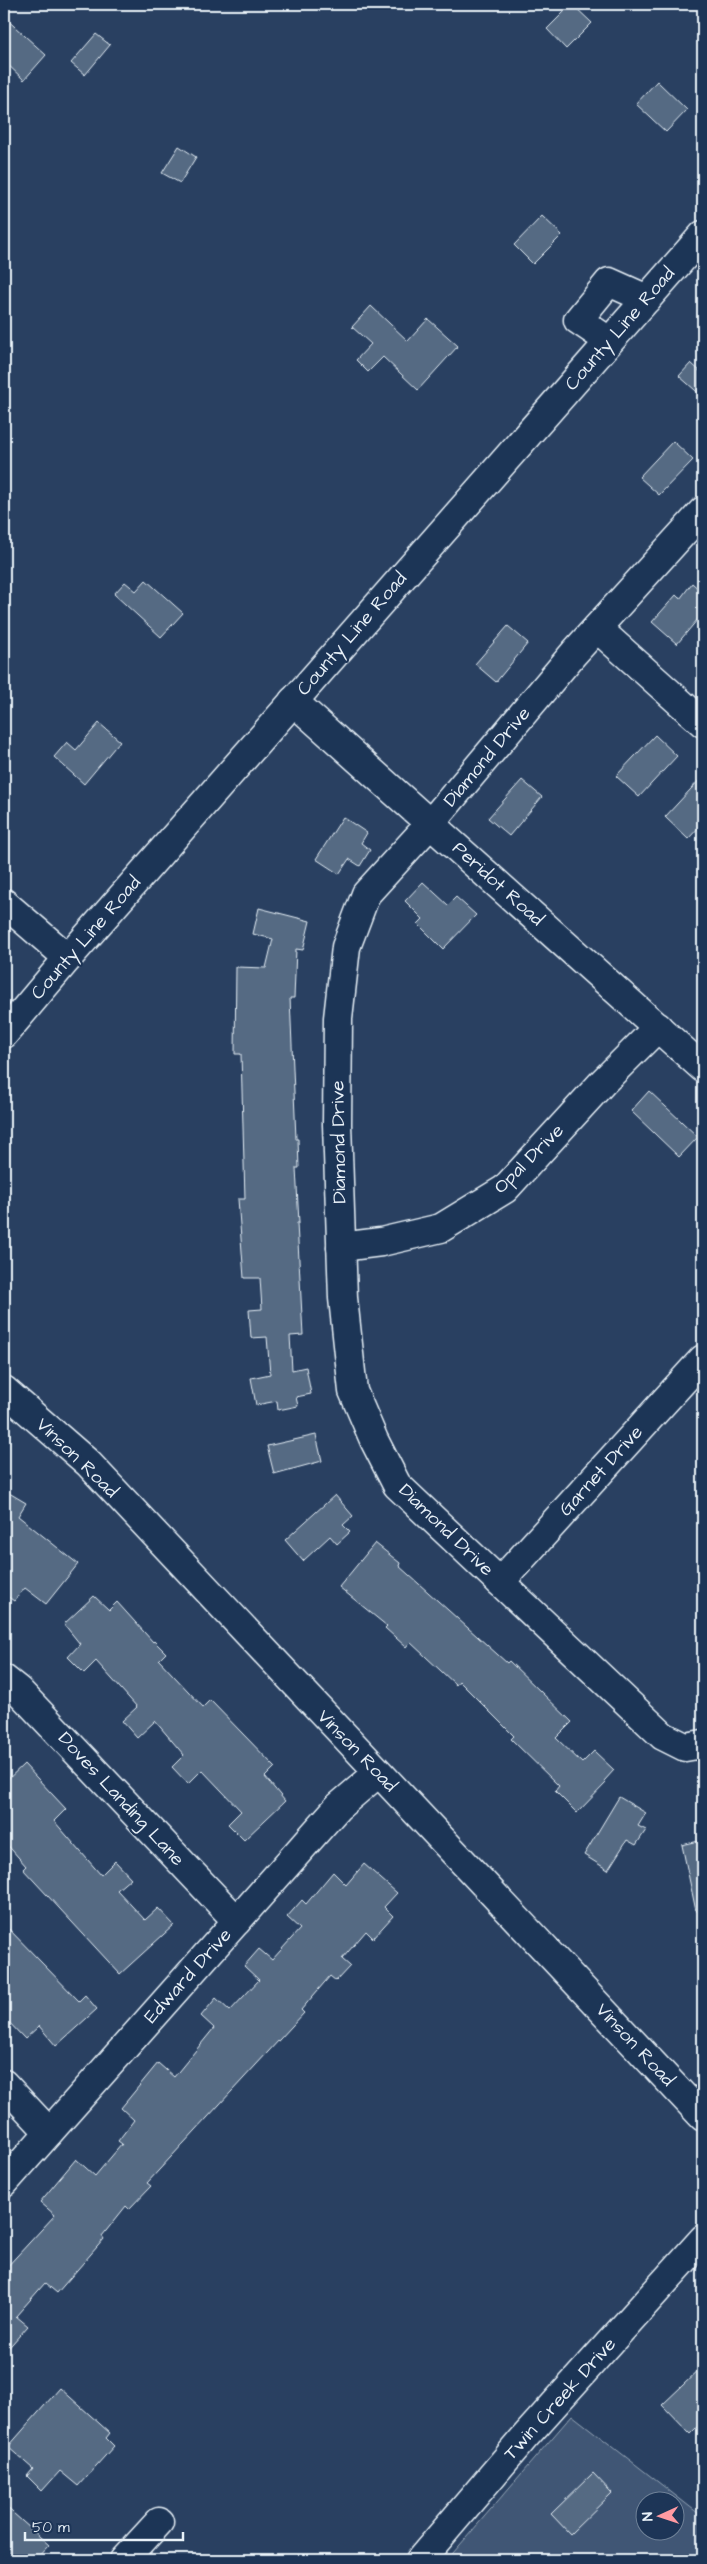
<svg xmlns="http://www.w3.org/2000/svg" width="707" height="2564" viewBox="0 0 707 2564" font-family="'Architects Daughter',sans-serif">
  <rect width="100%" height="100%" fill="#294061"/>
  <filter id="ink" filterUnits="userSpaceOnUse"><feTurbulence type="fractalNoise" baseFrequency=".02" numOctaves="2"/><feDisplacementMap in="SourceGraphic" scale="10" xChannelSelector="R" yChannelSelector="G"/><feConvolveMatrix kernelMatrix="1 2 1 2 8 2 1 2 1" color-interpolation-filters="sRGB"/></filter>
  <g filter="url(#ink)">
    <path fill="#415774" stroke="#94a4b6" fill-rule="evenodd" d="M 572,2415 L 703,2517 L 703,2560 L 447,2560 ZM 644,2502 L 674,2502 L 674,2532 L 644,2532 Z"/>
    <g fill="#556a83" stroke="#e8f1f8">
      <polygon points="572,4 592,23 566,49 547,29"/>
      <polygon points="4,17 46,55 24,80 4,61"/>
      <polygon points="96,34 110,45 85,75 71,63"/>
      <polygon points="657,81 687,110 666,132 636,104"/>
      <polygon points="179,146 196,157 180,183 162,173"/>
      <polygon points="542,216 562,235 533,264 514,245"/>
      <polygon points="371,306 408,341 428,319 458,346 418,390 383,357 368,372 356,360 371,344 352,327"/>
      <polygon points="691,363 703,374 703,397 679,376"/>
      <polygon points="673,441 693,460 659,495 639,477"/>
      <polygon points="146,580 183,613 161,637 114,594 125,582 136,591"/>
      <polygon points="692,583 703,593 703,613 677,644 652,622 676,595 680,599"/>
      <polygon points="508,626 528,643 496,682 475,664"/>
      <polygon points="99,723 120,741 84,784 54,757 67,742 76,750"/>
      <polygon points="655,735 677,756 639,797 616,776"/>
      <polygon points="703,776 703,823 688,839 665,817"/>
      <polygon points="522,780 542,797 509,836 488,818"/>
      <polygon points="343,817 367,833 361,843 370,850 360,866 349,859 339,874 316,859"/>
      <polygon points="423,882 448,905 456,897 476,915 443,949 418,924 423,919 405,901"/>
      <polygon points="259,908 310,921 303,950 296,949 294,998 290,998 296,1139 298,1139 299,1168 296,1168 299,1223 297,1223 303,1335 290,1336 292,1370 306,1367 311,1394 296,1397 298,1406 278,1410 277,1401 256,1405 251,1378 270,1374 267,1337 251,1338 249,1310 262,1309 260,1278 244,1278 238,1199 245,1199 241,1054 235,1054 236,967 266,968 273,939 253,934"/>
      <polygon points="649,1091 698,1137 679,1157 631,1111"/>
      <polygon points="316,1435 322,1461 274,1474 267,1446"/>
      <polygon points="4,1490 26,1503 18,1516 78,1564 46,1604 25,1588 14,1601 4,1594"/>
      <polygon points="335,1495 353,1516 343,1525 350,1532 337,1544 330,1536 303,1561 285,1540"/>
      <polygon points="375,1543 400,1563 399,1566 507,1663 509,1661 572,1722 556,1738 582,1763 594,1751 614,1770 604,1781 606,1783 577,1813 555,1791 559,1786 511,1739 514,1736 459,1681 456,1685 410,1642 406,1647 385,1628 387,1626 339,1587"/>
      <polygon points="94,1596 109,1610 117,1602 153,1642 154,1641 166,1653 159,1660 203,1707 210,1700 275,1767 265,1777 285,1801 244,1840 228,1824 241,1811 202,1770 188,1784 172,1767 184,1755 155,1721 137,1738 122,1721 137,1707 96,1661 84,1673 68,1657 80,1644 64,1624"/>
      <polygon points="24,1764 66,1809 54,1821 101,1875 115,1861 131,1878 117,1890 145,1920 158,1908 174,1925 120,1974 23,1869 26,1866 4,1841 4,1783"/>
      <polygon points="619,1797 646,1813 638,1826 646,1830 636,1845 627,1840 608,1870 584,1855"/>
      <polygon points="703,1840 703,1910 696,1911 682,1845"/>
      <polygon points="364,1864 397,1893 384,1907 393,1916 373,1938 366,1931 342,1959 350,1966 336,1981 330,1976 301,2010 304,2013 147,2183 151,2186 129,2209 126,2206 102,2236 104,2239 57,2293 45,2283 16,2316 28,2326 4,2353 4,2270 55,2215 40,2202 76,2159 95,2176 122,2144 118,2141 134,2120 121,2108 158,2063 174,2077 214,2028 201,2016 216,1998 230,2011 259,1980 244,1966 259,1949 272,1960 300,1929 287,1917 302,1900 306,1904 333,1872 346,1885"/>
      <polygon points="4,1924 79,2001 85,1995 97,2009 56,2046 39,2026 25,2039 4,2017"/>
      <polygon points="703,2366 703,2421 690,2434 662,2405"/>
      <polygon points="60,2388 110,2433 106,2438 114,2446 78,2486 60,2471 42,2491 27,2476 33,2469 8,2447"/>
      <polygon points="593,2473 612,2493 570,2534 551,2514"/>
      <polygon points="4,2505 49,2545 35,2560 4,2560"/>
    </g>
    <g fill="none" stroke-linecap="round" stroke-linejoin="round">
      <defs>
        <g id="minor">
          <polyline points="609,341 578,320 609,282 647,299"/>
          <polyline points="703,511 574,653 430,824 366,894 346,947 338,1018 337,1124 343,1298 353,1391 374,1440 397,1485 663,1736 685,1747 703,1744"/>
          <polyline points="597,628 703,723"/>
          <polyline points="293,701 703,1068"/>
          <polyline points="4,903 68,958"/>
          <polyline points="4,1034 68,958 703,235"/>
          <polyline points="341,1247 381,1242 441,1228 505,1189 603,1082 658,1027"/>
          <polyline points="4,1390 88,1463 703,2117"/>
          <polyline points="500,1582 703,1359"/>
          <polyline points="4,1679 18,1690 237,1921"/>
          <polyline points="4,2084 49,2132"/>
          <polyline points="4,2183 338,1807 378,1773"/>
          <polyline points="124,2560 159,2522"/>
          <polyline points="420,2560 524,2438 703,2239"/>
        </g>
      </defs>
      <use href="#minor" stroke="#e8f1f8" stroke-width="31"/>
      <use href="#minor" stroke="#1d3557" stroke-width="28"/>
    </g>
  </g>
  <g text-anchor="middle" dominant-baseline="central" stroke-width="4.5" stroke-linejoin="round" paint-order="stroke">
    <g font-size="19" fill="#e8f1f8" stroke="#1d3557">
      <text transform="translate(620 329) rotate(-49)">County Line Road</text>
      <text transform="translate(352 634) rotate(-49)">County Line Road</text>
      <text transform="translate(487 757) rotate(-50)">Diamond Drive</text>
      <text transform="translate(498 884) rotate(42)">Peridot Road</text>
      <text transform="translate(86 938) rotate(-49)">County Line Road</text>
      <text transform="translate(339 1142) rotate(-91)">Diamond Drive</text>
      <text transform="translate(529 1159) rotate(-45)">Opal Drive</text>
      <text transform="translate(77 1458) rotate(44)">Vinson Road</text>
      <text transform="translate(601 1471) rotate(-48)">Garnet Drive</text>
      <text transform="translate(446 1530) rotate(44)">Diamond Drive</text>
      <text transform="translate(357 1751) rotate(46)">Vinson Road</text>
      <text transform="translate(121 1799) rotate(47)">Doves Landing Lane</text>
      <text transform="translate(188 1976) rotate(-48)">Edward Drive</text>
      <text transform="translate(635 2045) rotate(47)">Vinson Road</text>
      <text transform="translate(560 2399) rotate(-48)">Twin Creek Drive</text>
    </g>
  </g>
  <rect width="707" height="2564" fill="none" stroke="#1d3557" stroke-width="20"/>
  <rect x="10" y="10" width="687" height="2544" fill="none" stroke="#e8f1f8" stroke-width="2" filter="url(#ink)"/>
  <g transform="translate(660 2516) rotate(267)"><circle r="24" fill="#1d3557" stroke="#6e8097"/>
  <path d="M0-4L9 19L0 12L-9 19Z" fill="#ff9aa2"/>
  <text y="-8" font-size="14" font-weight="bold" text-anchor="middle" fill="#e8f1f8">N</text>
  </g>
  <path d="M25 2532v8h158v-8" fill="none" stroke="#e8f1f8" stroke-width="2.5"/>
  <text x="32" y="2532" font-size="15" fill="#e8f1f8" stroke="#1d3557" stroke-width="4" paint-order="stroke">50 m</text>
</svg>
